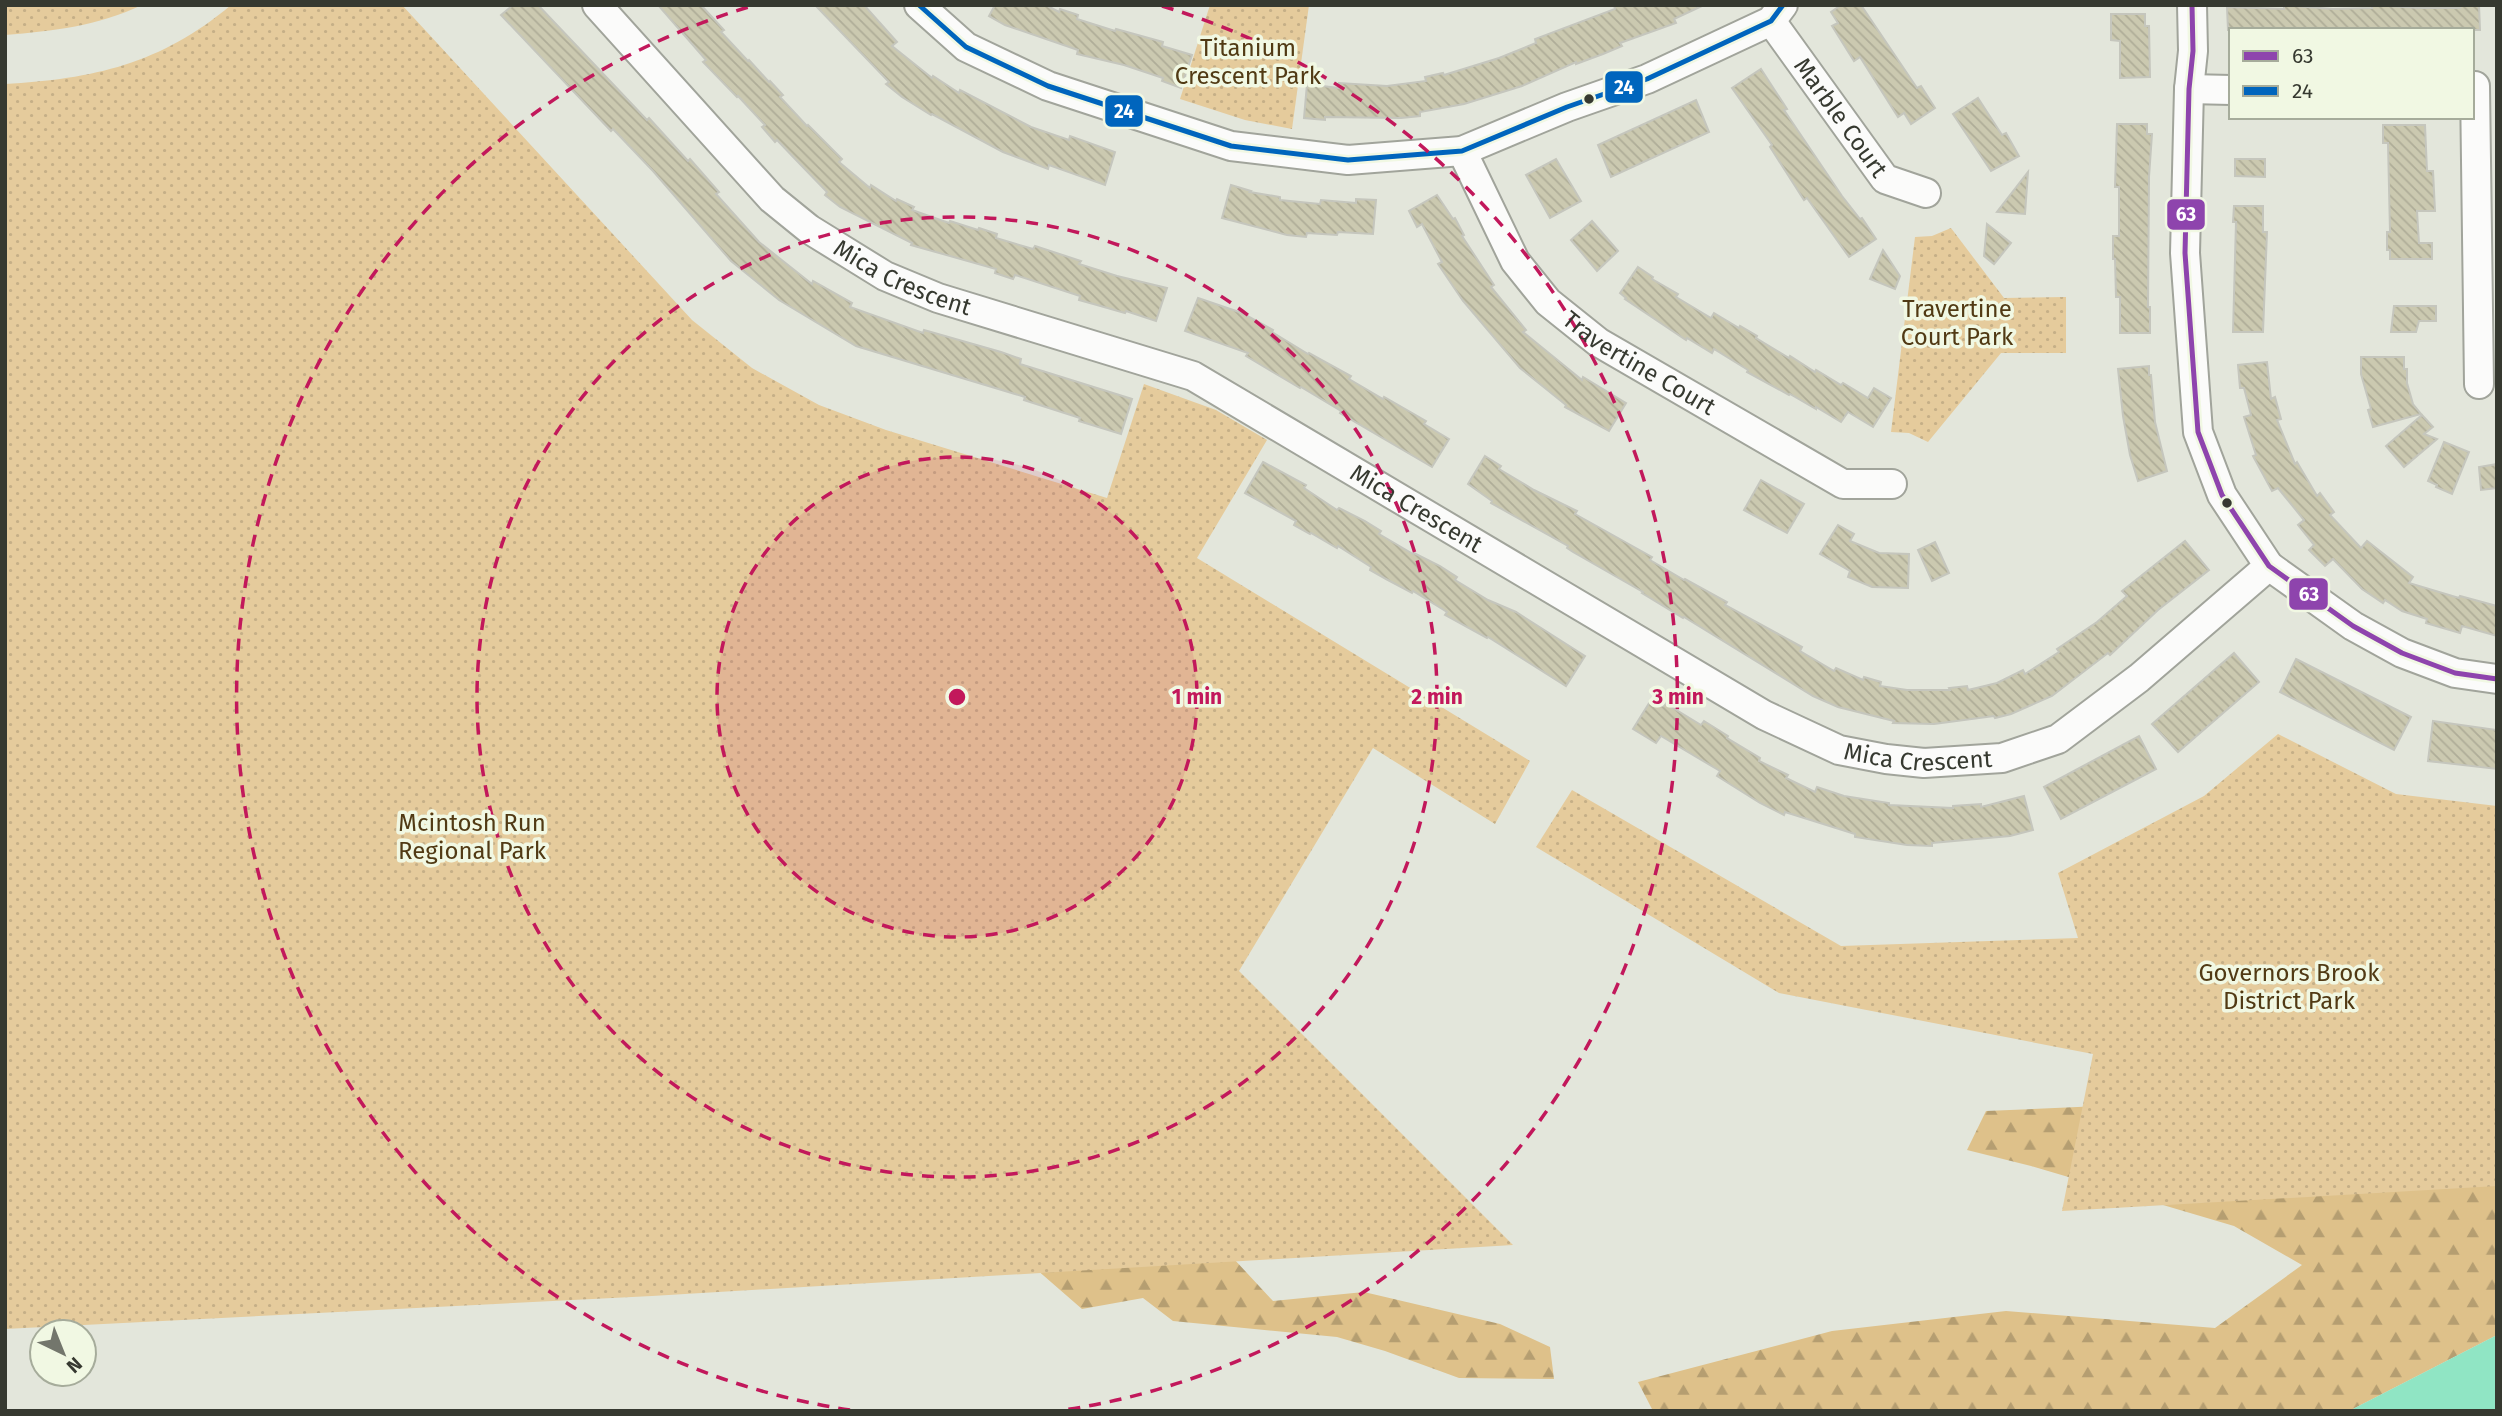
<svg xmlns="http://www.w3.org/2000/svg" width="2502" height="1416" viewBox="0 0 2502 1416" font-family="'Fira Sans',sans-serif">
  <defs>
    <pattern id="forest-firs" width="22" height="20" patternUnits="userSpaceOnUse" patternTransform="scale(1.75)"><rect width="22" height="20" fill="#dec18a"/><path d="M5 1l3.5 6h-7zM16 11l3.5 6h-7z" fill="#b59e71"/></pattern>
    <pattern id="park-dots" width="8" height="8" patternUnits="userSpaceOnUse" patternTransform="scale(1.75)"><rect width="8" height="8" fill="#e5cb9c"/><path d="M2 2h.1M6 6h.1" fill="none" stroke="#c5af87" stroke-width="1.8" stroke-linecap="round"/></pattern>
    <pattern id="building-back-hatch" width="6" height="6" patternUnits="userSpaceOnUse" patternTransform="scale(1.75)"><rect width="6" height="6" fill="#cbc9b0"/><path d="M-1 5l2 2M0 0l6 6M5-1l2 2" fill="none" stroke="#afad98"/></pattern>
  </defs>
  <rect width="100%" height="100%" fill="#e3e6db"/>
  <g fill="url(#forest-firs)">
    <polygon points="2497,1102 2497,1335 2349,1411 1653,1411 1638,1382 1832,1331 2006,1311 2215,1328 2302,1265 2234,1226 2031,1166 1967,1150 1986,1111 2123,1105"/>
    <polygon points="1207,1230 1273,1301 1364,1292 1500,1324 1550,1347 1554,1379 1459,1378 1385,1351 1337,1337 1173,1321 1143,1298 1082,1309 1013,1249"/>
  </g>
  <g fill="url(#park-dots)">
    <path d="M 5,5 L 142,5 C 97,26 54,31 5,35 Z"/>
    <path d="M 231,5 L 402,5 L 692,320 L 752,368 L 819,405 L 886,430 L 1107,498 L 1144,384 L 1216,410 L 1267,440 L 1197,558 L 1530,761 L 1495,824 L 1373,748 L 1239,971 L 1513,1245 L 652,1296 L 5,1329 L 5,84 C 93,79 161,64 231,5 Z"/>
    <polygon points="1210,5 1309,5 1292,129 1245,120 1180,99"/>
    <polygon points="1951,228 2004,298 2066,297 2066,353 2001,353 1928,442 1909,433 1891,432 1915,237 1932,236"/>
    <polygon points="2278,734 2396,794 2497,806 2497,1186 2062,1211 2093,1054 1779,993 1536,847 1572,790 1841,946 2078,938 2058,873 2204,796"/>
  </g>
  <polygon fill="#90e5c4" points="2497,1335 2497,1411 2349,1411"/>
  <g fill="url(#building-back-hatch)" stroke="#c5c6bd" stroke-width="2">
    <polygon points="513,5 538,5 647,120 649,118 688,161 690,159 719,192 716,194 759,242 812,284 813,281 852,303 850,307 923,333 924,330 1001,352 1021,359 1020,364 1132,399 1121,434 1079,421 1080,418 1024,400 1025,397 856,346 779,300 731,261 653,171 613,129 611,131 501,15"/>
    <polygon points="658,5 701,5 724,30 721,32 748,61 749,60 769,82 770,81 783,95 780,97 807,126 808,125 842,159 839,162 870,188 871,185 896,201 897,199 914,207 912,210 949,223 950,221 978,230 979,228 997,234 996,238 1033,249 1035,246 1081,261 1079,264 1117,276 1167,288 1156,321 1126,311 1125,313 1097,305 1079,300 1080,296 1015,275 1013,279 995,273 996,269 911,245 912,243 840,207 825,195 827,192 797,161 777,140 775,142 762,127 765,125 738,96 737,97 703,62 706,60"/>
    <polygon points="815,5 864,5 897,42 892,46 932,78 933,76 959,93 960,90 1031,127 1069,140 1070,136 1115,152 1105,185 1049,165 1048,169 1003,152 932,114 931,115 902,97 886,84 889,82"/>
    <polygon points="995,5 1046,5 1059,12 1060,9 1078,15 1077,19 1115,31 1116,29 1163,42 1162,46 1192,55 1181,88 1162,81 1163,78 1124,65 1077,54 1078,50 1005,25 989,16"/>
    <polygon points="1614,5 1704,5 1674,19 1676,23 1620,43 1622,46 1603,54 1576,64 1576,62 1522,86 1464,104 1420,112 1420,116 1401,118 1325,117 1325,120 1304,118 1307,84 1339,88 1339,83 1387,86 1426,81 1425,77 1443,73 1444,75 1499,58 1536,43 1535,39 1615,9"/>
    <polygon points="1841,5 1861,5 1917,88 1921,86 1935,108 1911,124 1904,113 1898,117 1860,57 1854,61 1832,26 1838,23 1831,12"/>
    <polygon points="2284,5 2333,9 2372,8 2372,5 2420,8 2460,8 2460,5 2479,5 2480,30 2228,30 2227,7 2284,9"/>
    <polygon points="2111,14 2145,14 2145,26 2149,26 2150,77 2120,78 2120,41 2111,40"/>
    <polygon points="1761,69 1787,109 1784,110 1842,196 1860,219 1862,218 1876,239 1849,257 1807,198 1804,200 1770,147 1772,145 1732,88"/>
    <polygon points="1978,98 2002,135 2006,133 2019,156 1991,171 1953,114"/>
    <polygon points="1696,100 1709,132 1611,177 1598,145"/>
    <polygon points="2117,124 2147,124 2147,134 2152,134 2149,177 2148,307 2150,307 2150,333 2120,333 2120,297 2116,297 2115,259 2113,259 2113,236 2119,236 2119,187 2115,187"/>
    <polygon points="2383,125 2425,125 2427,171 2433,171 2435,211 2417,211 2419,243 2432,243 2432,259 2390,259 2390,250 2387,250 2387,232 2390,232 2388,143 2383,143"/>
    <polygon points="1556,159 1581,201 1550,218 1526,175"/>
    <polygon points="2235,159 2265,159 2265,177 2235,176"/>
    <polygon points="2028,172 2025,214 1997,212"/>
    <polygon points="1231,185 1251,191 1250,192 1280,197 1280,200 1320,204 1321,200 1356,203 1356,199 1376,200 1373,234 1338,232 1337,235 1307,233 1306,237 1287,235 1222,218"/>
    <polygon points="1437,195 1453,219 1455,218 1464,235 1462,236 1494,285 1491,287 1526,330 1523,332 1582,380 1583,377 1626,403 1609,431 1565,407 1566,405 1520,368 1463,301 1438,264 1442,262 1422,224 1417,227 1409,211"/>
    <polygon points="2234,206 2263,206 2263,232 2267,232 2263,332 2233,332 2236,222 2233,222"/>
    <polygon points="1592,221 1618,251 1597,271 1571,240"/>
    <polygon points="1987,224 2011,243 1994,264 1984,256"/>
    <polygon points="1883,250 1900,276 1895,289 1870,279"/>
    <polygon points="1638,267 1653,277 1652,279 1678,294 1676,297 1711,318 1714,313 1739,328 1740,326 1757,336 1756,338 1789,358 1790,356 1815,372 1816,370 1841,385 1843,383 1868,398 1874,388 1891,398 1873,427 1848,412 1841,422 1816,407 1816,409 1790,394 1789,395 1747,372 1748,370 1714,349 1712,353 1687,338 1686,340 1625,299 1626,298 1620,293"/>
    <polygon points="1198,298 1242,313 1273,330 1272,332 1308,354 1309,353 1351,376 1349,379 1383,399 1384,397 1426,421 1424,424 1449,439 1432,467 1340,413 1341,411 1301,387 1300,388 1271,371 1246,356 1248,353 1185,331"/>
    <polygon points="2394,306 2436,306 2436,321 2419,321 2416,332 2391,332"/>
    <polygon points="2361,357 2404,357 2404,369 2407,369 2407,383 2413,404 2421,414 2373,427 2368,410 2371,409 2361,374"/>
    <polygon points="2267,362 2271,399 2275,397 2281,419 2277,420 2295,464 2297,462 2317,496 2320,493 2334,512 2330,515 2361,548 2367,541 2413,577 2409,583 2459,598 2460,596 2497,606 2497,636 2462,626 2460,633 2426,623 2427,619 2402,611 2385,600 2383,603 2362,589 2333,559 2325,566 2309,550 2314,545 2298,525 2304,520 2278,488 2272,491 2253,456 2256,455 2244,417 2251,415 2244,388 2240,388 2238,365"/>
    <polygon points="2149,366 2149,375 2151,375 2155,422 2167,471 2138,481 2130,455 2123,416 2118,369"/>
    <polygon points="2422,415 2433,427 2424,434 2437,439 2404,467 2386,446"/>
    <polygon points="2444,442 2469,452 2452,494 2436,487 2437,485 2428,481"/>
    <polygon points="1485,456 1501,466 1499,469 1534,490 1577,511 1575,514 1652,557 1650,560 1684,580 1685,579 1727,602 1725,605 1802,647 1800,651 1834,671 1836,668 1863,680 1864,677 1881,682 1880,686 1907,690 1950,690 1949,688 1967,686 1968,690 1997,683 2023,670 2025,674 2059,652 2057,649 2097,622 2127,596 2122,591 2185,541 2209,570 2158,610 2110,655 2108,653 2052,696 2011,714 1995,718 1994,716 1934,724 1893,723 1894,721 1838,707 1813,696 1684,617 1683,618 1642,593 1643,592 1573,552 1567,548 1568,546 1491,503 1492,501 1468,484"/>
    <polygon points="1263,462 1306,485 1304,488 1337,510 1339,508 1365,521 1381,531 1379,534 1413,554 1414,553 1440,566 1457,577 1455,580 1488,600 1516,612 1585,656 1566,686 1488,637 1487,638 1445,615 1447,612 1413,591 1412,593 1386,579 1370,570 1371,567 1338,546 1337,548 1311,533 1310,534 1294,525 1296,521 1245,493"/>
    <polygon points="2497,464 2497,488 2481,490 2479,467"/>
    <polygon points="1761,480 1804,504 1787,533 1744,510"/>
    <polygon points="1838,525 1854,534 1850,541 1879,553 1909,554 1908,588 1872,587 1848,577 1850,571 1820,554"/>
    <polygon points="1935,542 1949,573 1932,581 1918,550"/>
    <polygon points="2234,653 2259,682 2178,752 2152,724"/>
    <polygon points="2296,659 2411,717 2394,750 2280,692"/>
    <polygon points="1651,700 1663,706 1665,703 1701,725 1704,721 1728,736 1727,738 1760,758 1759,761 1788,775 1786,778 1815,792 1817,787 1844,796 1889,803 1889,805 1953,808 1953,806 1981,804 1981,807 2024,796 2033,830 2010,836 1932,843 1932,846 1907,845 1855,837 1855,834 1785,812 1784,815 1760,803 1717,776 1720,771 1661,736 1656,743 1633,729"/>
    <polygon points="2433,721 2497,730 2497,769 2428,761"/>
    <polygon points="2139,736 2156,769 2061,819 2044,787"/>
  </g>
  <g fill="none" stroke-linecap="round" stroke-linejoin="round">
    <defs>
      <g id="minor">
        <path id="s1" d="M 597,5 L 772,199 L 809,229 L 885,276 L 938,298 L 1193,376 L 1764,715 L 1839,750 L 1886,759 L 1924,763 L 2002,758 L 2058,739 L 2139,678 L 2269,566"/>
        <polyline points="919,5 966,47 1048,86 1231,146 1348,160 1462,151 1567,107 1647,79 1771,21 1783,5"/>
        <polyline points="2192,5 2193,51 2189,89 2185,253 2198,432 2222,495 2269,566 2353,626 2402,653 2455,673 2497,679"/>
        <path id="s2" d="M 1771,21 L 1885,179 L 1926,193"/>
        <polyline points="2475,86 2479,384"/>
        <polyline points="2189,89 2231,90"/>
        <path id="s3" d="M 1462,151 L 1515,261 L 1548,302 L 1598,342 L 1843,484 L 1892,484"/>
      </g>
    </defs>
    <use href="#minor" stroke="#a1a49b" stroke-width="32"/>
    <use href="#minor" stroke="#fbfbfa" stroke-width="28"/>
    <defs>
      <polyline id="bus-1" points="2192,5 2193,51 2189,89 2185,253 2198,432 2222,495 2269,566 2353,626 2402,653 2455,673 2497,679"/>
      <polyline id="bus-2" points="919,5 966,47 1048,86 1231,146 1348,160 1462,151 1567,107 1647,79 1771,21 1783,5"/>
    </defs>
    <use href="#bus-1" stroke="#f1f8e3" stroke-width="10"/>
    <use href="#bus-2" stroke="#f1f8e3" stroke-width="10"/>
    <use href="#bus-1" stroke="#8e44ad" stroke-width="5"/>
    <use href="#bus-2" stroke="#0065bd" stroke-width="5"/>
  </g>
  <circle cx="957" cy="697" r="240" fill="#c2185b" fill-opacity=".12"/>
  <g fill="none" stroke="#c2185b" stroke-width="3.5" stroke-dasharray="12 9">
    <circle cx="957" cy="697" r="240"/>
    <circle cx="957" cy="697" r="480"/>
    <path d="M850 1410A721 721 0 0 1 752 6M1162 6A721 721 0 0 1 1064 1410"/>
  </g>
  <g fill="#363930" stroke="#f1f8e3" stroke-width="2.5">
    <circle cx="1589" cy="99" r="6"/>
    <circle cx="2227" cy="503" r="6"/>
  </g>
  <g text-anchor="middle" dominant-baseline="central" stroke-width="7" stroke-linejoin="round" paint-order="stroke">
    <g font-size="24" fill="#513a14" stroke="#f1f8e3">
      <text x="1248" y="48">Titanium<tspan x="1248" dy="28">Crescent Park</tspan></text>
      <text x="1957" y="309">Travertine<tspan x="1957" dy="28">Court Park</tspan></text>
      <text x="472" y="823">Mcintosh Run<tspan x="472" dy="28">Regional Park</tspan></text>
      <text x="2289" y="973">Governors Brook<tspan x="2289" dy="28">District Park</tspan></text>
    </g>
    <g font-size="24" fill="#363930" stroke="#f1f8e3">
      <text stroke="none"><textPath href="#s2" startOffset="119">Marble Court</textPath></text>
      <text stroke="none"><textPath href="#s1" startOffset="415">Mica Crescent</textPath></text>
      <text stroke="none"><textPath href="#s3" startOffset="285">Travertine Court</textPath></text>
      <text stroke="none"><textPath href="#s1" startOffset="982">Mica Crescent</textPath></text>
      <text stroke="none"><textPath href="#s1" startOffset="1549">Mica Crescent</textPath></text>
    </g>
  </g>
  <circle cx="957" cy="697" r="10" fill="#c2185b" stroke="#f1f8e3" stroke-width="3.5"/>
  <g font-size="21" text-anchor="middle" font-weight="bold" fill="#c2185b" stroke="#f1f8e3" stroke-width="7" stroke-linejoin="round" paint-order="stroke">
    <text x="1197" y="704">1 min</text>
    <text x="1437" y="704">2 min</text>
    <text x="1678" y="704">3 min</text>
  </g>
  <g stroke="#f1f8e3" stroke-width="2.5">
    <rect x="1604" y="70" width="40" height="34" rx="7" fill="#0065bd"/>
    <rect x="1104" y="94" width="40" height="34" rx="7" fill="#0065bd"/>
    <rect x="2166" y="198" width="40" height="33" rx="7" fill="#8e44ad"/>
    <rect x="2288" y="577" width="41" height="34" rx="7" fill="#8e44ad"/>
  </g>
  <g font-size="19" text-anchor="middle" font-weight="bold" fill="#fff">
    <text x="1624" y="94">24</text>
    <text x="1124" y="118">24</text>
    <text x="2186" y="221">63</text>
    <text x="2309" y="601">63</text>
  </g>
  <rect width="2502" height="1416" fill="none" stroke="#363930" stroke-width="14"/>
  <rect x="2229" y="28" width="245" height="91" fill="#f1f8e3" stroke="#a6ac9b" stroke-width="2"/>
  <rect x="2243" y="51" width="35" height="10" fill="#8e44ad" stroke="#a6ac9b" stroke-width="2"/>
  <text x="2292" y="63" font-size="21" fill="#363930">63</text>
  <rect x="2243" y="86" width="35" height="10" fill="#0065bd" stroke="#a6ac9b" stroke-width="2"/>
  <text x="2292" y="98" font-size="21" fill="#363930">24</text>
  <g transform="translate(63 1353) rotate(137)"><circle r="33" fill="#f1f8e3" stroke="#a6ac9b" stroke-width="2"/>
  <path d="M0-5L12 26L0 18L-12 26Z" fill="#73766c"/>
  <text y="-10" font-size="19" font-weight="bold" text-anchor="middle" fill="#363930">N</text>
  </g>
</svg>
